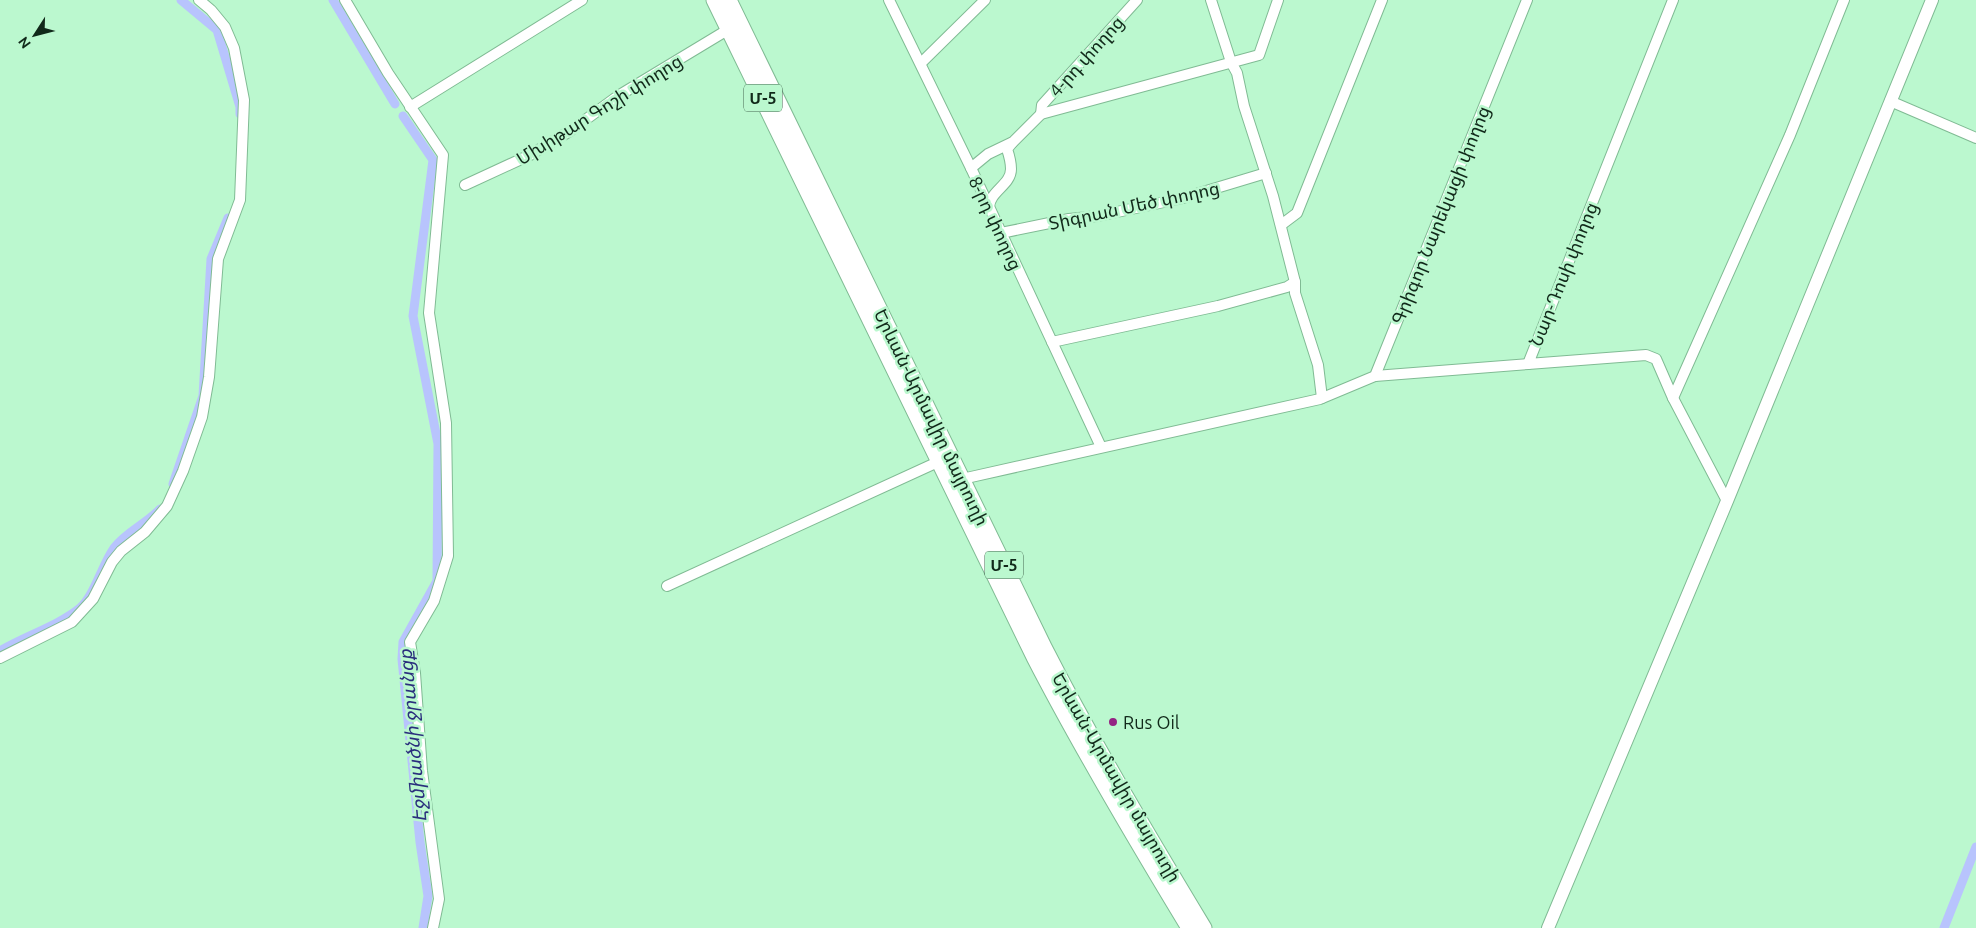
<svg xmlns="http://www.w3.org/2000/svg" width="1976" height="928" viewBox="0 0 1976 928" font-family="Ubuntu,'Noto Sans Armenian',sans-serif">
  <rect width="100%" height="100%" fill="#bbf8cf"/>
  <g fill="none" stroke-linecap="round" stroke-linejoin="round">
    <g stroke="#b8c4fd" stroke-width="9">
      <polyline points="181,0 217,30 240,107 240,114"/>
      <polyline points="333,0 395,104"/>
      <polyline points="403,116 433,160 413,316 438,444 437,581 403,642 402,659 420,842 428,896 423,928"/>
      <polyline points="173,484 203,396 211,259 228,218"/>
      <path d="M 0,651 C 25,636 58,626 80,608 C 94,596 102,565 114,548 C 126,532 146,524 160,509"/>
      <polyline points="1944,928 1976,847"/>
    </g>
    <defs>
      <g id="minor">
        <polyline points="345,0 388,73 443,155 429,313 446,423 448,556 434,601 410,642 415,673 422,771 439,899 433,928"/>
        <polyline points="889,0 971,168 1101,447"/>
        <polyline points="1211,0 1231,62 1237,73 1244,106 1273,196 1295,282 1295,293 1318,365 1322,398"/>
        <polyline points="1673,0 1528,364 1646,355 1656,359 1673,398 1727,501"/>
        <polyline points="921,63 985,0"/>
        <polyline points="1890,101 1976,138"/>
        <polyline points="410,107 582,0"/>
        <polyline points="1041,114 1042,105 1137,0"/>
        <polyline points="971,168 988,154 1013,142 1041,114 1259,55 1278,0"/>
        <polyline points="465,185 530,155 570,131 618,96 729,29"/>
        <path d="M 989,207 C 990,191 1011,185 1011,169 C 1011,163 1009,155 1007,149 L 1012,143"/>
        <polyline points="1281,225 1297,213 1382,0"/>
        <polyline points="1001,233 1069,219 1098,216 1183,198 1266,173"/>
        <polyline points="1052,342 1218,306 1287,287 1295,282"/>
        <polyline points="1375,376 1528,364"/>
        <polyline points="1673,398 1790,135 1844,0"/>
        <polyline points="962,479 1320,399 1375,376 1527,0"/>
        <polyline points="667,586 940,461"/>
        <polyline points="0,658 72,622 93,599 112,562 121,551 145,532 167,506 183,471 202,417 209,377 218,259 240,200 244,100 234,48 225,27 211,10 199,0"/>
      </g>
      <polyline id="major" points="1548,928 1727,501 1932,0"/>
      <g id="highway">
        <path d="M 714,0 L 1034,657 C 1082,750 1135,839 1189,928"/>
        <path d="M 729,0 L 1044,647 C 1093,743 1148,835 1204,928"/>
      </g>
    </defs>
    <use href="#minor" stroke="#80bb94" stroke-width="12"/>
    <use href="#major" stroke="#80bb94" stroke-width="14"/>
    <use href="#highway" stroke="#80bb94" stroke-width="17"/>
    <use href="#minor" stroke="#fff" stroke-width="10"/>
    <use href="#major" stroke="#fff" stroke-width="12"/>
    <use href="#highway" stroke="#fff" stroke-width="15"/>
  </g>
  <circle fill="#942383" stroke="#bbf8cf" stroke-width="2" cx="1113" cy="722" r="5"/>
  <g text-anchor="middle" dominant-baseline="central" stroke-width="5" stroke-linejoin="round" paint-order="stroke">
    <g fill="#bbf8cf" stroke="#446750" stroke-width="1">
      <rect x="744" y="84.5" width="38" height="27" rx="4"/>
      <rect x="985" y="551.5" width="38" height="27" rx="4"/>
    </g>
    <g font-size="16" font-weight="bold" fill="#11291a">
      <text x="763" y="98">Մ-5</text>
      <text x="1004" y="565">Մ-5</text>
    </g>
    <g font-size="18" fill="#11291a" stroke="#bbf8cf">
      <text transform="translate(1086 56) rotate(-48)">4-րդ փողոց</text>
      <text transform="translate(599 109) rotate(-32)">Մխիթար Գոշի փողոց</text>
      <text transform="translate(1134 205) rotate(-12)">Տիգրան Մեծ փողոց</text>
      <text transform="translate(1440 215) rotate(-68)">Գրիգոր Նարեկացի փողոց</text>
      <text transform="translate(996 223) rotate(65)">8-րդ փողոց</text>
      <text transform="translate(1563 274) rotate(-68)">Նար-Դոսի փողոց</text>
      <text transform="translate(932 417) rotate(64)">Երևան-Արմավիր մայրուղի</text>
      <text transform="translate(1117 777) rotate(60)">Երևան-Արմավիր մայրուղի</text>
    </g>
    <g font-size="18" fill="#11291a" stroke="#bbf8cf" text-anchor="start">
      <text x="1123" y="722">Rus Oil</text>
    </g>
    <g font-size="19" font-style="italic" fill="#2a2e7d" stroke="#bbf8cf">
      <text transform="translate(412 736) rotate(-95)">Էջմիածնի ջրանցք</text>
    </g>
  </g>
  <g transform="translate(35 35) rotate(234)" stroke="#bbf8cf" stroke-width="4" paint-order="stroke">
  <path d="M0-4L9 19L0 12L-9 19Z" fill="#11291a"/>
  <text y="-8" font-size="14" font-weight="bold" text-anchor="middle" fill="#11291a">N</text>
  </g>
</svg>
